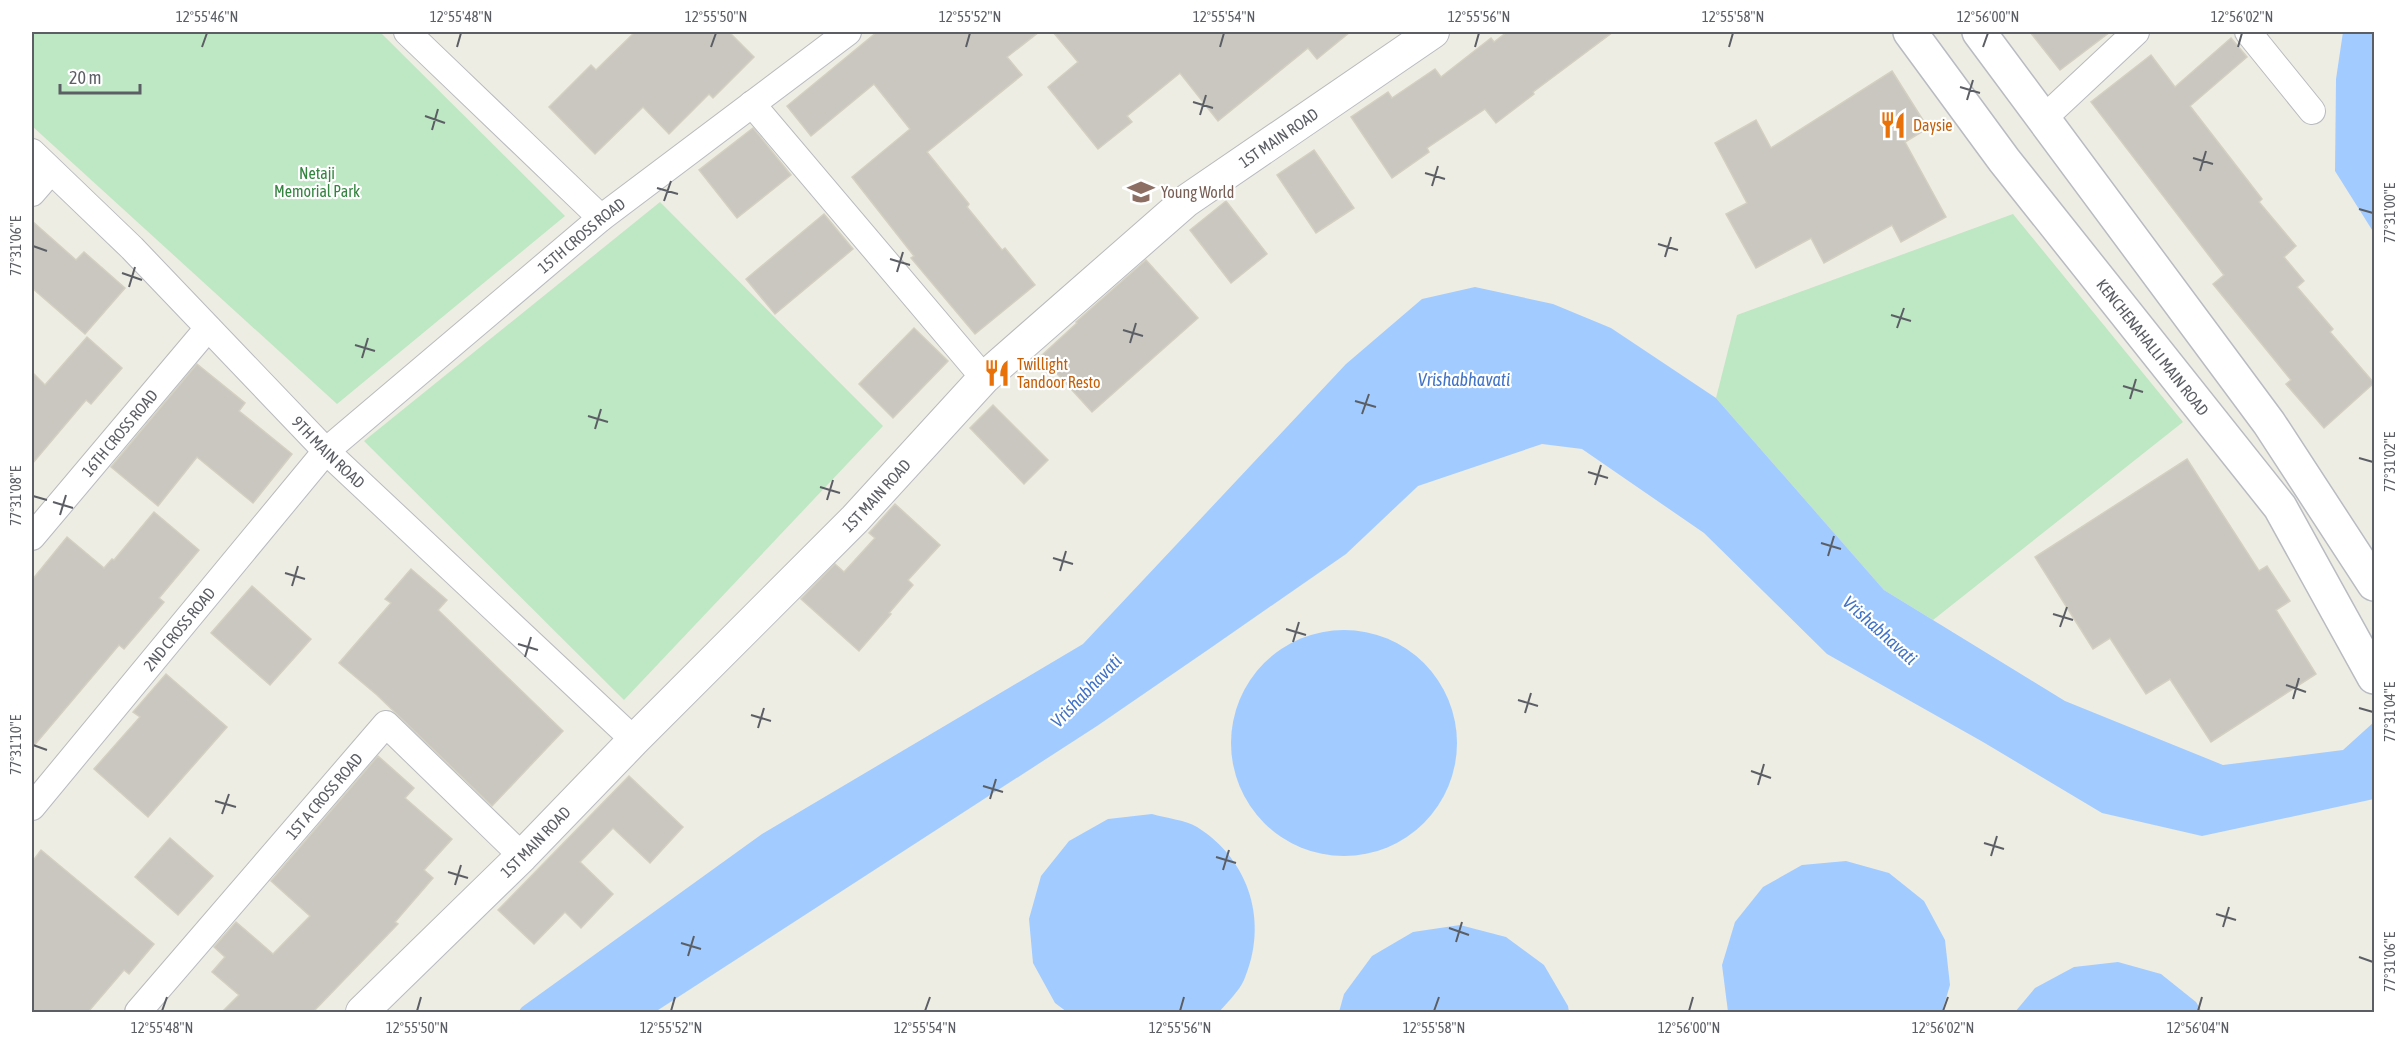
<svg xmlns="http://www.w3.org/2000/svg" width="2406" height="1044" viewBox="0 0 2406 1044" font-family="'Asap Condensed',sans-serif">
  <rect width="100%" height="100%" fill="#eeede3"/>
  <g fill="#bee7c3">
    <polygon points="32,32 380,32 565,216 337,404 32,126"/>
    <polygon points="660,202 883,426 624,700 364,441"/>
    <polygon points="2013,214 2183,422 1933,620 1884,590 1716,398 1737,315"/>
  </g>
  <g fill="#a2ccff">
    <polygon points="2343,32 2374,32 2374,233 2335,171 2336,79"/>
    <polygon points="1475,287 1553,304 1611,328 1716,398 1884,590 2065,701 2223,765 2343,750 2374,722 2374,799 2202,836 2102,813 1983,742 1827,654 1704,533 1582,449 1542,444 1418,486 1346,554 1212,647 1097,726 655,1012 518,1012 522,1007 762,834 1083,644 1346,364 1422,299"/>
    <circle cx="1344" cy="743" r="113"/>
    <path d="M 1152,814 C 1166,818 1185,820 1197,827 C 1250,860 1269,923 1244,980 C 1239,991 1227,1003 1219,1012 L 1067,1012 L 1055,1003 L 1033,963 L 1029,919 L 1041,876 L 1069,841 L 1108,819 Z"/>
    <polygon points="1846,861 1889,873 1924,901 1945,940 1950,985 1942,1012 1728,1012 1722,965 1735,922 1763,887 1802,865"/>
    <polygon points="1460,925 1506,937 1544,965 1568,1006 1569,1012 1339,1012 1344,994 1372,956 1413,932"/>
    <polygon points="2118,962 2161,974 2196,1002 2202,1012 2015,1012 2035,988 2074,967"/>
  </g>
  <g fill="#c9c7c0" stroke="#d3cfc1" stroke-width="1.5">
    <polygon points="635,32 729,32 754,57 713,98 709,94 669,134 643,107 595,154 549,107 591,65 596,70"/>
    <polygon points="877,32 1039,32 1007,57 1022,75 927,152 969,204 967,207 1002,250 1005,248 1035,285 975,334 911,258 914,256 852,177 910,129 874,84 811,136 787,106"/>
    <polygon points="1053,32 1350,32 1317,59 1308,48 1218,121 1180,73 1127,116 1132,122 1098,149 1048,87 1078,62"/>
    <polygon points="1507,32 1613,32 1533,92 1534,94 1496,123 1485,109 1427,148 1429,152 1392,178 1351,117 1388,92 1392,98 1435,69 1441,77 1491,38 1494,42"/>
    <polygon points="2030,32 2110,32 2060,70"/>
    <polygon points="2231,38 2247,57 2190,106 2262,199 2259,202 2296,246 2284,257 2304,281 2297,287 2333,329 2330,332 2374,383 2324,428 2286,384 2291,380 2213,284 2224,275 2091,102 2151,55 2175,87"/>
    <polygon points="1892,71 1928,128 1905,142 1946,217 1901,242 1892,225 1824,263 1811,238 1756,268 1726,214 1747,203 1715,143 1756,120 1771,148"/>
    <polygon points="753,128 791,175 737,218 699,170"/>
    <polygon points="1314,150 1354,208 1316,233 1277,175"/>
    <polygon points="1226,201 1267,254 1231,283 1190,230"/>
    <polygon points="824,214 853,249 775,314 746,279"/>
    <polygon points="32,221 76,260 84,252 125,288 85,334 32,288"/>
    <polygon points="1146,260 1198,318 1092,412 1041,356 1077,323 1076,322"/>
    <polygon points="914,328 948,361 893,418 859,384"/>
    <polygon points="87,337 122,368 91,404 86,400 32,464 32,372 45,385"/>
    <polygon points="197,364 245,403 239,411 292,454 253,503 197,457 158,506 111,467"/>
    <polygon points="993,405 1048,460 1024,484 970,428"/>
    <polygon points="2187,459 2259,571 2267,566 2290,601 2276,610 2316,674 2211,742 2170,679 2146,694 2110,638 2093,649 2035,557"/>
    <polygon points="895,504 940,545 908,580 913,585 889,613 891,614 859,651 801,599 835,564 844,572 875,538 869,533"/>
    <polygon points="154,512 199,550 159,598 164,602 124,649 119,645 32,748 32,580 67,537 104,568 112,559 114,560"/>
    <polygon points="411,569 447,600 438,610 563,731 492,806 377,695 339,663 391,603 385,599"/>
    <polygon points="252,586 311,639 270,685 211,633"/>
    <polygon points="166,674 227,727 148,817 94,769 140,717 133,712"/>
    <polygon points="378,756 414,788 405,798 452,839 424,870 433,878 395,922 398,924 313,1012 222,1012 239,995 212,972 225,957 214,947 236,922 273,954 310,916 271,881"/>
    <polygon points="629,776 683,827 650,863 613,828 580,862 613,894 581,928 565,912 534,944 498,910"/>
    <polygon points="170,838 213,876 178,915 135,877"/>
    <polygon points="41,850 154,944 129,974 124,970 88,1012 32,1012 32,862"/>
  </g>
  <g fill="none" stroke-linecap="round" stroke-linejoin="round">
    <defs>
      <g id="minor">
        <polyline points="407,32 601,218"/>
        <polyline points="2248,32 2312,111"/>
        <polyline points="752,104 984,378"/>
        <polyline points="2044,118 2136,32"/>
        <path id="s1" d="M 32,152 L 132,248 L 326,451 L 634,740"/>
        <polyline points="32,193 51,171"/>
        <path id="s2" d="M 32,537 L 208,328"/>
        <path id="s3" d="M 32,807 L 326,451 L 601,218 L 848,32"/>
        <path id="s4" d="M 138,1012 L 386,724 L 522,856"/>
      </g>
      <g id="tertiary">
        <path id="s5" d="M 362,1012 L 522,856 L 634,740 L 855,519 L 984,378 L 1186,201 L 1433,32"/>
      </g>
      <g id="secondary">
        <path id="s6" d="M 1910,32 L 2004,160 L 2280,507 L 2374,677"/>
        <polyline points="1979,32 2269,423 2374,584"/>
      </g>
    </defs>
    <use href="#minor" stroke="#b8babf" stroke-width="28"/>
    <use href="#tertiary" stroke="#b8babf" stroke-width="34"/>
    <use href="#secondary" stroke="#b8bbc2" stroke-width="36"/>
    <use href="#minor" stroke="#fff" stroke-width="26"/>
    <use href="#tertiary" stroke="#fff" stroke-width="32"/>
    <use href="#secondary" stroke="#fff" stroke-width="33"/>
  </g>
  <path fill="none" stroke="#5b5e64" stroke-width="2" d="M 202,47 L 207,33M 457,47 L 461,33M 711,47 L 716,33M 966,47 L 970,33M 1220,47 L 1224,33M 1475,47 L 1479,33M 1729,47 L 1733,33M 1983,47 L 1988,33M 2238,47 L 2242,33M 1960,87 L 1980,93M 1967,100 L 1973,80M 1193,102 L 1213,108M 1200,115 L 1206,95M 425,116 L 445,123M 432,130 L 438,109M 2193,158 L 2213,164M 2200,171 L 2206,151M 1425,173 L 1445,179M 1432,186 L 1438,166M 657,188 L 678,194M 664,201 L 671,181M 2359,209 L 2373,213M 1658,244 L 1678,250M 33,246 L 47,251M 1665,257 L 1671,237M 890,259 L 910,265M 897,272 L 903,252M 122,273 L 142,280M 129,287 L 135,267M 1891,315 L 1911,321M 1897,328 L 1904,308M 1123,330 L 1143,336M 1130,343 L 1136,323M 355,345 L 375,351M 362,358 L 368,338M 2123,386 L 2143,392M 2130,399 L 2136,379M 1355,401 L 1376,407M 1362,414 L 1369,394M 588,416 L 608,422M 595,429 L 601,409M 2359,458 L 2373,462M 1588,472 L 1608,478M 1595,485 L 1601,465M 820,487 L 840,493M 33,496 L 47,500M 827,500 L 833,480M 53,502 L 73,508M 60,515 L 66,495M 1821,543 L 1841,549M 1828,556 L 1834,536M 1053,558 L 1073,564M 1060,571 L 1066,551M 285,573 L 305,579M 292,586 L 298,566M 2053,614 L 2073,620M 2060,627 L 2067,607M 1286,629 L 1306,635M 1293,642 L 1299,622M 518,644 L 538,650M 525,657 L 531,637M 2286,685 L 2306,692M 2293,699 L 2299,678M 1518,700 L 1538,706M 2359,708 L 2373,712M 1525,713 L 1531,693M 751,715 L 771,721M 758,728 L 764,708M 33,745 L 47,750M 1751,771 L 1771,778M 1758,785 L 1764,764M 983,786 L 1003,792M 990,799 L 996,779M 215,801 L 236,807M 222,814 L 229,794M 1984,843 L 2004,849M 1991,856 L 1997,836M 1216,857 L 1236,863M 1223,870 L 1229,850M 448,872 L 468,878M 455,885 L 461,865M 2216,914 L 2236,920M 2223,927 L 2229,907M 1449,928 L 1469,935M 1456,942 L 1462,922M 681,943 L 701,949M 688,956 L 694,936M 2359,957 L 2373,962M 162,1011 L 167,997M 417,1011 L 421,997M 671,1011 L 675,997M 925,1011 L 930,997M 1180,1011 L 1184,997M 1434,1011 L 1439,997M 1689,1011 L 1693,997M 1943,1011 L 1948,997M 2198,1011 L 2202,997"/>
  <defs>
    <symbol id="restaurant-bare" viewBox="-9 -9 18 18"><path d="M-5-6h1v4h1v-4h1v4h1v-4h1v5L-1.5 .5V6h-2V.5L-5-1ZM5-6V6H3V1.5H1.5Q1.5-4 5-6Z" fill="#e8710a" stroke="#fff" stroke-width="2.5" paint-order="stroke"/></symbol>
    <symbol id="school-bare" viewBox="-9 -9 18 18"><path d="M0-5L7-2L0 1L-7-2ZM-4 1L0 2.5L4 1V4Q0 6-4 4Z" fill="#8d6e63" stroke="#fff" stroke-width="2.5" paint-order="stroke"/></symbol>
  </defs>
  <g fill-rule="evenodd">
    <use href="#restaurant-bare" x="1874" y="106" width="38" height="38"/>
    <use href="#school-bare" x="1122" y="173" width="38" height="38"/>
    <use href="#restaurant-bare" x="978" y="354" width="38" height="38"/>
  </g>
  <g text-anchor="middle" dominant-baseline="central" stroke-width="4.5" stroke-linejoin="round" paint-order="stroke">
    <g font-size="16" fill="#c56008" stroke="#fff" text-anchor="start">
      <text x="1913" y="125">Daysie</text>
      <text x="1017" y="364">Twillight<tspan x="1017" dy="18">Tandoor Resto</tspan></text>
    </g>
    <g font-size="16" fill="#5b5e64" stroke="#fff">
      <text stroke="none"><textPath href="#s5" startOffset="1269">1ST MAIN ROAD</textPath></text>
      <text stroke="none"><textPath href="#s3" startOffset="796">15TH CROSS ROAD</textPath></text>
      <text stroke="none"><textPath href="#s6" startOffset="398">KENCHENAHALLI MAIN ROAD</textPath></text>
      <text stroke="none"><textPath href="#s2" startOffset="136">16TH CROSS ROAD</textPath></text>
      <text stroke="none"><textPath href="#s1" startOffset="422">9TH MAIN ROAD</textPath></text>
      <text stroke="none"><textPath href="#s5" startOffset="729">1ST MAIN ROAD</textPath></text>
      <text stroke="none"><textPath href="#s3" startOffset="231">2ND CROSS ROAD</textPath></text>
      <text stroke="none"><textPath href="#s4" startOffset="285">1ST A CROSS ROAD</textPath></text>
      <text stroke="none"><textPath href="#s5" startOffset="243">1ST MAIN ROAD</textPath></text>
    </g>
    <g font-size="16" fill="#32843f" stroke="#fff">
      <text x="317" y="173">Netaji<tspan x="317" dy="18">Memorial Park</tspan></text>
    </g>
    <g font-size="16" fill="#785e54" stroke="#fff" text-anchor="start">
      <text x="1161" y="192">Young World</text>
    </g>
    <g font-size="18" font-style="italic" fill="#4173c6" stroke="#fff">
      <text x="1464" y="379">Vrishabhavati</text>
      <text transform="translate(1880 630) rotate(42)">Vrishabhavati</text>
      <text transform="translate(1086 691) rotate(-46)">Vrishabhavati</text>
    </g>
  </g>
  <rect width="2406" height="1044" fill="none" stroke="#ffffff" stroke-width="66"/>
  <path d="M60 84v9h80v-9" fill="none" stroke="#5b5e64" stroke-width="3"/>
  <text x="69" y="84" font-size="18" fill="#5b5e64" stroke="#ffffff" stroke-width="4.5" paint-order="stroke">20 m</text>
  <rect x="33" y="33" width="2340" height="978" fill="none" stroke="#5b5e64" stroke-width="2"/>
  <g font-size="15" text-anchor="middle" fill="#5b5e64">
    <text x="207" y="22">12°55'46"N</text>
    <text x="461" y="22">12°55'48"N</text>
    <text x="716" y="22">12°55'50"N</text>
    <text x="970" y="22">12°55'52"N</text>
    <text x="1224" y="22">12°55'54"N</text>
    <text x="1479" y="22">12°55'56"N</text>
    <text x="1733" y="22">12°55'58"N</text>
    <text x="1988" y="22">12°56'00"N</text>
    <text x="2242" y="22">12°56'02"N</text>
    <text transform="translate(2390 213) rotate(-90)" y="5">77°31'00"E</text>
    <text transform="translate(16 246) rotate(-90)" y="5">77°31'06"E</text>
    <text transform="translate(2390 462) rotate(-90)" y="5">77°31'02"E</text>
    <text transform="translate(16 496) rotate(-90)" y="5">77°31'08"E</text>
    <text transform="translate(2390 712) rotate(-90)" y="5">77°31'04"E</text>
    <text transform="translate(16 745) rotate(-90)" y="5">77°31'10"E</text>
    <text transform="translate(2390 962) rotate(-90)" y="5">77°31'06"E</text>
    <text x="162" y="1033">12°55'48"N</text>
    <text x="417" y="1033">12°55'50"N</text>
    <text x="671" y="1033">12°55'52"N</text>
    <text x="925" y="1033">12°55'54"N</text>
    <text x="1180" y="1033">12°55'56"N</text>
    <text x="1434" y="1033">12°55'58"N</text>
    <text x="1689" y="1033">12°56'00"N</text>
    <text x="1943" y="1033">12°56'02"N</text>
    <text x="2198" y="1033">12°56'04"N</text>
  </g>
</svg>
